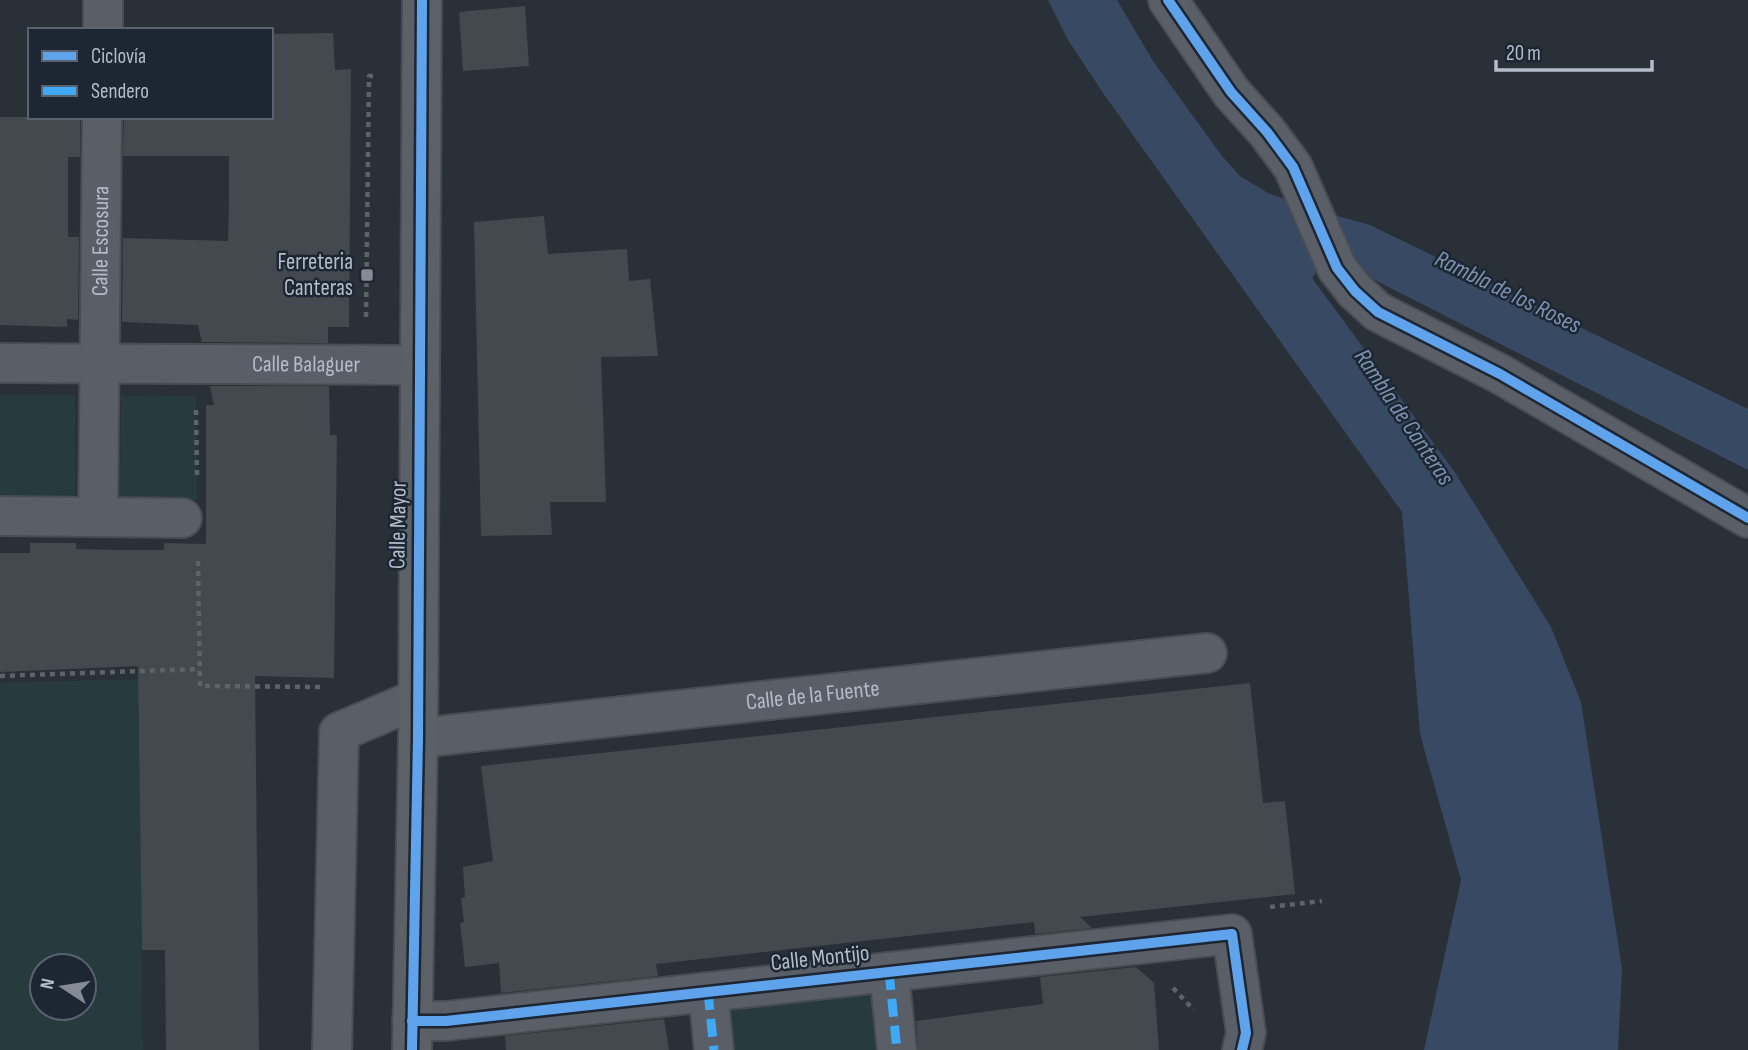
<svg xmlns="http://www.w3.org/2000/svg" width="1748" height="1050" viewBox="0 0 1748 1050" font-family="'Sofia Sans Condensed',sans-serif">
  <rect width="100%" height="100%" fill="#2a3038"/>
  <g fill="#273a3e" fill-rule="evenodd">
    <polygon points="0,395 75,395 75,499 0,498"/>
    <polygon points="121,395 196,396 197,500 120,499"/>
    <path d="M 139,679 L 143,1050 L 0,1050 L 0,683 ZM 42,966 L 84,966 L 84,1008 L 42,1008 Z"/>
    <polygon points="889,972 897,1050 714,1050 708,992"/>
  </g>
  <polygon fill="#384963" points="1048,0 1117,0 1153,61 1222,156 1240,176 1268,193 1312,209 1370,225 1748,409 1748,470 1365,275 1321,265 1312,278 1454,471 1551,627 1581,702 1622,969 1618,1050 1424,1050 1461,880 1420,734 1402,512 1103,93 1068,40"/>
  <g fill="#444950">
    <polygon points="525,6 529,66 463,71 459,12"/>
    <polygon points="333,33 335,70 351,69 349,327 328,327 328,343 202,342 198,325 122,322 123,238 228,241 229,199 229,156 123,156 124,117 271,117 271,34"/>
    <polygon points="0,117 80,117 80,157 68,157 68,237 79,237 78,320 67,319 67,327 0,325"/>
    <polygon points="544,216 548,254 627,249 629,281 650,279 658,356 601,357 606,502 550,502 552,535 481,536 474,222"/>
    <polygon points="210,386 329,386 330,435 337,435 334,678 255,676 259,1050 166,1050 165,950 142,950 138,666 0,672 0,553 30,553 30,543 76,543 76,549 119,550 164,550 164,543 206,544 206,405 214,405"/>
    <polygon points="1250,683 1263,803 1285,801 1295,894 1080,917 1092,928 1035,934 1034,922 656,964 658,976 501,993 499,963 465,967 460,923 464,922 461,898 465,897 463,867 493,861 481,766"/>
    <polygon points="1136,967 1154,983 1159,1050 918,1050 916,1021 1043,1004 1040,977"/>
    <polygon points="664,1019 669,1050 506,1050 505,1036"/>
  </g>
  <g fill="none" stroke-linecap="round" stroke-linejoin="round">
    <defs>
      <g id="street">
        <polyline points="1168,0 1231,92 1267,132 1293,167 1337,268 1355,291 1378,312 1500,374 1748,518"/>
        <polyline points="103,30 103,0"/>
        <path id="s1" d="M 0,363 L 420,365"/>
        <polyline points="0,516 182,518"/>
        <path id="s2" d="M 98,517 L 102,117"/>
        <path id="s3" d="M 418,738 L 1207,653"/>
        <polyline points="889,972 897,1050"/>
        <polyline points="708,992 714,1050"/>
        <polyline points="412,1021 446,1021 1232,934 1246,1033 1242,1050"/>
        <polyline points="332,1050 339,732 417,699"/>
      </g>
      <polyline id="primary" points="412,1050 418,738 422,0"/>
    </defs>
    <use href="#street" stroke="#484c53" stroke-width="42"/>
    <use href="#primary" stroke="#484c55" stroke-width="42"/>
    <g stroke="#5d636a" stroke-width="4.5" stroke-dasharray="5 5" stroke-linecap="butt">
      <polyline points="366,317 369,76 374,76"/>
      <polyline points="196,410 197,475"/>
      <polyline points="198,561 200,686 321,687"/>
      <polyline points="0,676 199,669"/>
      <polyline points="1270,907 1322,901"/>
      <polyline points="1173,988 1194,1010"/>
    </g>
    <use href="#street" stroke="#5a5e66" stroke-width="38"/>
    <use href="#primary" stroke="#5c6168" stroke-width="38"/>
    <g stroke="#3fa9f5" stroke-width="9" stroke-dasharray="18 9" stroke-linecap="butt">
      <polyline points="889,972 897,1050"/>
      <polyline points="708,992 714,1050"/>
    </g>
    <defs>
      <g id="cycleway">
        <polyline points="1168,0 1231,92 1267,132 1293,167 1337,268 1355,291 1378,312 1500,374 1748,518"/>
        <polyline points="412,1021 446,1021 1232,934 1246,1033 1242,1050"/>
        <polyline points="412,1050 418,738 422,0"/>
      </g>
    </defs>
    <use href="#cycleway" stroke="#1d2633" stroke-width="15"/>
    <use href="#cycleway" stroke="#60a3ed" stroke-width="10"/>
  </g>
  <rect fill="#848b96" stroke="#1d2633" stroke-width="2.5" x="360" y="268" width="14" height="14" rx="3.5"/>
  <g text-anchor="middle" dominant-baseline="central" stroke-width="5" stroke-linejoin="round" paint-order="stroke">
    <g font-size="23" fill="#b4bcc9" stroke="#1d2633">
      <text stroke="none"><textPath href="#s2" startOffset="276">Calle Escosura</textPath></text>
      <text stroke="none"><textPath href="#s1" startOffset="306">Calle Balaguer</textPath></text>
      <text transform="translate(398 525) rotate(-89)">Calle Mayor</text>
      <text stroke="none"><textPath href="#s3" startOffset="397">Calle de la Fuente</textPath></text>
      <text transform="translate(820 958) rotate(-6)">Calle Montijo</text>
    </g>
    <g font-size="23" fill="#b4bcc9" stroke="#1d2633" text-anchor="end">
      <text x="353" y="262">Ferreteria<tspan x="353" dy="26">Canteras</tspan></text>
    </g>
    <g font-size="24" font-style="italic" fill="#7c92b1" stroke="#1d2633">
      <text transform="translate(1508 292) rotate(26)">Rambla de los Roses</text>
      <text transform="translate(1404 417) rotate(56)">Rambla de Canteras</text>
    </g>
  </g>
  <rect x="28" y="28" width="245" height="91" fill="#1d2633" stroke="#59626f" stroke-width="2"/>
  <rect x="42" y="51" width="35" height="10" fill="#60a3ed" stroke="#59626f" stroke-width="2"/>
  <text x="91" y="63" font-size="21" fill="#b4bcc9">Ciclovía</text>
  <rect x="42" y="86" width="35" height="10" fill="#3fa9f5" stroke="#59626f" stroke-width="2"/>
  <text x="91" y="98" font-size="21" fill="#b4bcc9">Sendero</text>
  <g transform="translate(63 987) rotate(282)"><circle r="33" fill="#1d2633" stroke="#59626f" stroke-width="2"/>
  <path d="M0-5L12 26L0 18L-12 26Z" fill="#848b96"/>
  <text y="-10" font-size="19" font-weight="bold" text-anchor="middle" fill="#b4bcc9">N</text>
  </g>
  <path d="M1496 60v10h156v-10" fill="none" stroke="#b4bcc9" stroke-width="3.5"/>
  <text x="1506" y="60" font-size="21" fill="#b4bcc9" stroke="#1d2633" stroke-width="5" paint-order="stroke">20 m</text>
</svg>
